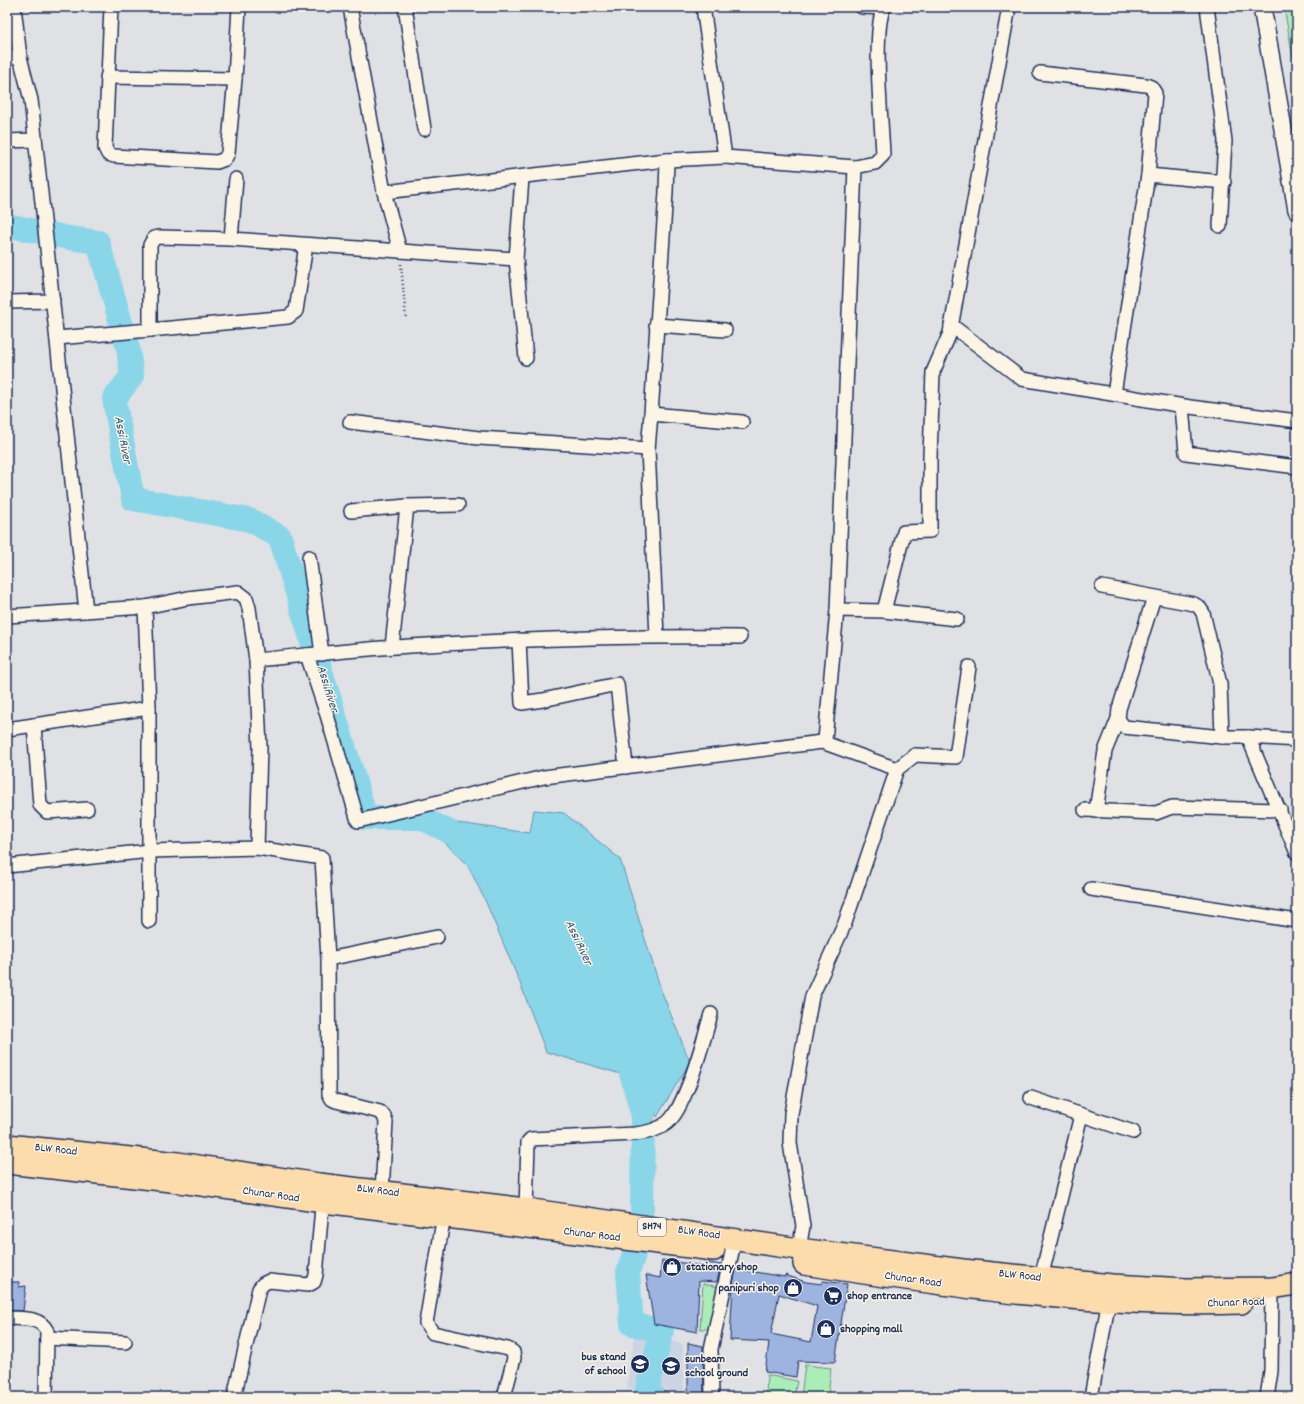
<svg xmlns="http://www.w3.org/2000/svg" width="1304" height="1404" viewBox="0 0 1304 1404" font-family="Dekko,sans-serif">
  <rect width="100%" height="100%" fill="#e0e1e4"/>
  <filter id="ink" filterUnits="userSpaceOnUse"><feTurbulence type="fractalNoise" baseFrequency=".025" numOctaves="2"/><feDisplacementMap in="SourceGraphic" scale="8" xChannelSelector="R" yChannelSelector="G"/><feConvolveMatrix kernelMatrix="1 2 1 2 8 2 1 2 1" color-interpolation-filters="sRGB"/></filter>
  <g filter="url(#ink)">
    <g fill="#ccd3e3">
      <polygon points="634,1336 653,1342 644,1393 627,1387"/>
      <polygon points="666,1339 683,1345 684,1394 653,1386"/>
    </g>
    <g fill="#abedb7" stroke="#638e8a">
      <polygon points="1284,7 1297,7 1297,81"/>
      <polygon points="703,1284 719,1287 711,1329 700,1329"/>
      <polygon points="805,1365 831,1368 828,1397 801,1397"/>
      <polygon points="767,1375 797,1381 794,1397 766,1397"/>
    </g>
    <polygon fill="#8ad6e9" stroke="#5e93b1" points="534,810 564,813 620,859 661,990 690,1062 657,1117 624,1075 546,1052 520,983 485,900 468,866 421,818 530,833"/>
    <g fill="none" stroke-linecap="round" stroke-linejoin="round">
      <g stroke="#8ad6e9" stroke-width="24">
        <polyline points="7,225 69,238 98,242 128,348 132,376 114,399 133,499 250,520 280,537 366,818 421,818 450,832"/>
        <polyline points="627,1059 643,1116 642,1209"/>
        <polyline points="636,1248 628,1272 632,1324 662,1331 646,1394 654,1397"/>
      </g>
    </g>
    <g fill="#9db3e0" stroke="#1b2f5e" fill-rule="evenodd">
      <polygon points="662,1260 704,1266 705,1262 721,1265 717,1282 699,1281 697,1332 654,1324 646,1275 660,1278"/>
      <path d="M 736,1269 L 785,1277 L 785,1275 L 806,1282 L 822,1284 L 822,1281 L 847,1284 L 835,1362 L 798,1361 L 796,1377 L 765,1372 L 769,1342 L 730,1340 L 733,1284 ZM 779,1294 L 817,1306 L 811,1342 L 771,1334 Z"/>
      <polygon points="7,1282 19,1282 19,1287 26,1286 23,1311 7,1310"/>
      <polygon points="688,1343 703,1346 704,1397 688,1397"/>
    </g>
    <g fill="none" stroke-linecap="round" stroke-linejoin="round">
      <defs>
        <g id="minor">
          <polyline points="14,7 20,57 31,100 86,611"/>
          <polyline points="111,7 105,148 108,154 114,156 217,162 225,159 228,153 235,79"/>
          <polyline points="405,7 424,129"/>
          <polyline points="862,7 884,8"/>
          <polyline points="1207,7 1225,141 1220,226"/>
          <polyline points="7,57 20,57"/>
          <polyline points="1040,73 1146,85 1151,87 1155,93 1148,175"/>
          <polyline points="107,77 235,79 239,7"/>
          <polyline points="7,141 35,140"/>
          <polyline points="725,157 855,167"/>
          <polyline points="667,160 666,192 651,414 742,422"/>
          <polyline points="522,178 516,259 526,358"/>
          <polyline points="384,192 667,160 725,157 703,7"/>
          <polyline points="231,239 236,179"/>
          <polyline points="400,251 516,259"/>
          <polyline points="7,302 53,301"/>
          <polyline points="656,325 725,330"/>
          <polyline points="951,325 1022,379 1190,407 1297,421"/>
          <polyline points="150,330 288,317 296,311 306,245"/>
          <polyline points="57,338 150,330 150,245 154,238 160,237 231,239 400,251 384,192 350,7"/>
          <polyline points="1114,394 1148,175 1224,182"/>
          <polyline points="1182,406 1186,453 1297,467"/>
          <polyline points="350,422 479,438 648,449 651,414"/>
          <polyline points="648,449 657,636"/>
          <polyline points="351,511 407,506"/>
          <polyline points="309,557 322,654"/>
          <polyline points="1102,587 1194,604 1199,607 1203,613 1220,684 1222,737"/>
          <polyline points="145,607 149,708 149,921"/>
          <polyline points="837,610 884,611 957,619"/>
          <polyline points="884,611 904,532 930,531 930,457 933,372 950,333 1009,7"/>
          <polyline points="7,616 145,607 188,598 238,592 246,598 249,608 256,660 260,748 257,848"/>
          <polyline points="519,640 522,703 543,700 617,684 626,767"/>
          <polyline points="392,647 407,506 458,505"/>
          <path d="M 307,655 L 327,715 L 358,821 L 544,777 L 822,742 L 825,740 L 837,610 L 855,167 L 875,163 L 883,155 C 882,124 872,32 884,7"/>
          <path d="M 256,660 C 307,655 359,649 410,646 C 520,639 630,636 740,637"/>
          <polyline points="1118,719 1124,727 1222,737 1248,737 1297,853"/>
          <polyline points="34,725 40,805 47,812 87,809"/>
          <polyline points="7,729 149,708"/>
          <polyline points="1248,737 1297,740"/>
          <polyline points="897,769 915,755 956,757 969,667"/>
          <polyline points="1085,810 1156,813 1172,807 1280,810"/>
          <polyline points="1096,811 1105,751 1118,719 1119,709 1154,597"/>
          <polyline points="7,866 150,851 257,848 322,858 328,959 329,1094 332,1099 336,1101 380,1112 384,1116 386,1122 382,1191"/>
          <polyline points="1091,889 1297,921"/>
          <polyline points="328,959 437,937"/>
          <polyline points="1031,1098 1133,1132"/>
          <polyline points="445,1209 426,1323 433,1333 508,1349 513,1352 514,1358 504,1397"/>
          <path d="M 526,1209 L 528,1142 L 531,1139 L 635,1134 C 646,1133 658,1130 667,1123 C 686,1108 704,1038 711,1014"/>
          <polyline points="799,1249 803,1226 790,1143 791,1114 812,996 845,923 897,769 822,742"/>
          <polyline points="1041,1278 1081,1115"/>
          <path d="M 7,1318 C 21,1319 40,1316 47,1331 L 46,1397"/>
          <polyline points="47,1338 125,1342"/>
          <polyline points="234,1397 259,1289 263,1284 269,1281 308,1285 314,1282 316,1275 323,1196"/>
          <polyline points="712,1397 711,1349 735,1238"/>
          <polyline points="1091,1397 1110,1295"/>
          <polyline points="1267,1397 1271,1371 1272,1288"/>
        </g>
        <polyline id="tertiary" points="1262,7 1297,210"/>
        <g id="primary">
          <polyline points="7,1145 178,1163 319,1184 526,1209 799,1249 963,1270 1112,1285 1186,1289 1272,1288 1297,1284"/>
          <polyline points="7,1163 180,1182 324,1202 714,1250"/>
          <path d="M 804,1264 C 948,1286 1095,1308 1241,1303"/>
        </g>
      </defs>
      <use href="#minor" stroke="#1b2f5e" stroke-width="16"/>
      <use href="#tertiary" stroke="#1b2f5e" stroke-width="20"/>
      <use href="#primary" stroke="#1b2f5e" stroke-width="24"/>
      <polyline stroke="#1b2f5e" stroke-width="2.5" stroke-dasharray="1 3" stroke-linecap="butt" points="401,264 406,319"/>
      <use href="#minor" stroke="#fcf5e5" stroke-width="13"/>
      <use href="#tertiary" stroke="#fcf5e5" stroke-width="17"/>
      <use href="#primary" stroke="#fddcac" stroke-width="21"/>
    </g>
  </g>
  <defs>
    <symbol id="shop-disc" viewBox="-11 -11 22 22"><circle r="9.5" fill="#1b2f5e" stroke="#fcf5e5"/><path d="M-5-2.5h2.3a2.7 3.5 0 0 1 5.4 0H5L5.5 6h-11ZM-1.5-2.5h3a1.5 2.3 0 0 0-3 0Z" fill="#fff"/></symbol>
    <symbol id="supermarket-disc" viewBox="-11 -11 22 22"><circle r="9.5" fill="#1b2f5e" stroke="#fcf5e5"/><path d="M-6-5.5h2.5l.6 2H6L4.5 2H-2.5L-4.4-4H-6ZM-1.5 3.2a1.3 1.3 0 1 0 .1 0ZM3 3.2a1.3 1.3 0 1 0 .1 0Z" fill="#fff"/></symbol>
    <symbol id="school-disc" viewBox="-11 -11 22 22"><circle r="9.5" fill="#1b2f5e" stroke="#fcf5e5"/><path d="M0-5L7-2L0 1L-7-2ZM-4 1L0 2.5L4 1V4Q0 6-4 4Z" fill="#fff"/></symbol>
  </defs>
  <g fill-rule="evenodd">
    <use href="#shop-disc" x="661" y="1256" width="22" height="22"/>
    <use href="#shop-disc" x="782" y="1277" width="22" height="22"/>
    <use href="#supermarket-disc" x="822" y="1285" width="22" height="22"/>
    <use href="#shop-disc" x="815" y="1318" width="22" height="22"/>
    <use href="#school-disc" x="629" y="1353" width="22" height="22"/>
    <use href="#school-disc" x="660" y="1355" width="22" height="22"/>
  </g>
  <g text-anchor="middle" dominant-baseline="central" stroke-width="3" stroke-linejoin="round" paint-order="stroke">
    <rect fill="#fcf5e5" stroke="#5e6a86" stroke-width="1" x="638" y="1218" width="28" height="18" rx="3"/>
    <g font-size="11" font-weight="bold" fill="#1b2f5e">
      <text x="652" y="1227">SH74</text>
    </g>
    <g font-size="12" fill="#1b2f5e" stroke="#fcf5e5">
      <text transform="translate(56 1150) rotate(6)">BLW Road</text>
      <text transform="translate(378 1191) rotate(7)">BLW Road</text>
      <text transform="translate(271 1195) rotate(8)">Chunar Road</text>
      <text transform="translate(699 1233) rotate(8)">BLW Road</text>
      <text transform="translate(592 1235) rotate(7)">Chunar Road</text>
      <text transform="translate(1020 1276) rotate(6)">BLW Road</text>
      <text transform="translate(913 1280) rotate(8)">Chunar Road</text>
      <text transform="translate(1236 1303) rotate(-2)">Chunar Road</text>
    </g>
    <g font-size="12" font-weight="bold" fill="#1b2f5e" stroke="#fcf5e5" text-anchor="start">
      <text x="686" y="1267">stationary shop</text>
      <text x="779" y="1288" text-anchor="end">panipuri shop</text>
      <text x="847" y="1296">shop entrance</text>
      <text x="840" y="1329">shopping mall</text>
      <text x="626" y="1357" text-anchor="end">bus stand<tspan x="626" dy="14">of school</tspan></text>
      <text x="685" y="1359">sunbeam<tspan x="685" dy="14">school ground</tspan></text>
    </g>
    <g font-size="13" font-style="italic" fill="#375981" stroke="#fcf5e5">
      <text transform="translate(122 440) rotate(79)">Assi River</text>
      <text transform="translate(327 689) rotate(73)">Assi River</text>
      <text transform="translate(578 943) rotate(65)">Assi River</text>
    </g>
  </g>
  <rect width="1304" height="1404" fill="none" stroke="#fcf5e5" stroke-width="24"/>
  <rect x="12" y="12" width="1280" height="1380" fill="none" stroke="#1b2f5e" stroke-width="1.5" filter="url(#ink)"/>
</svg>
